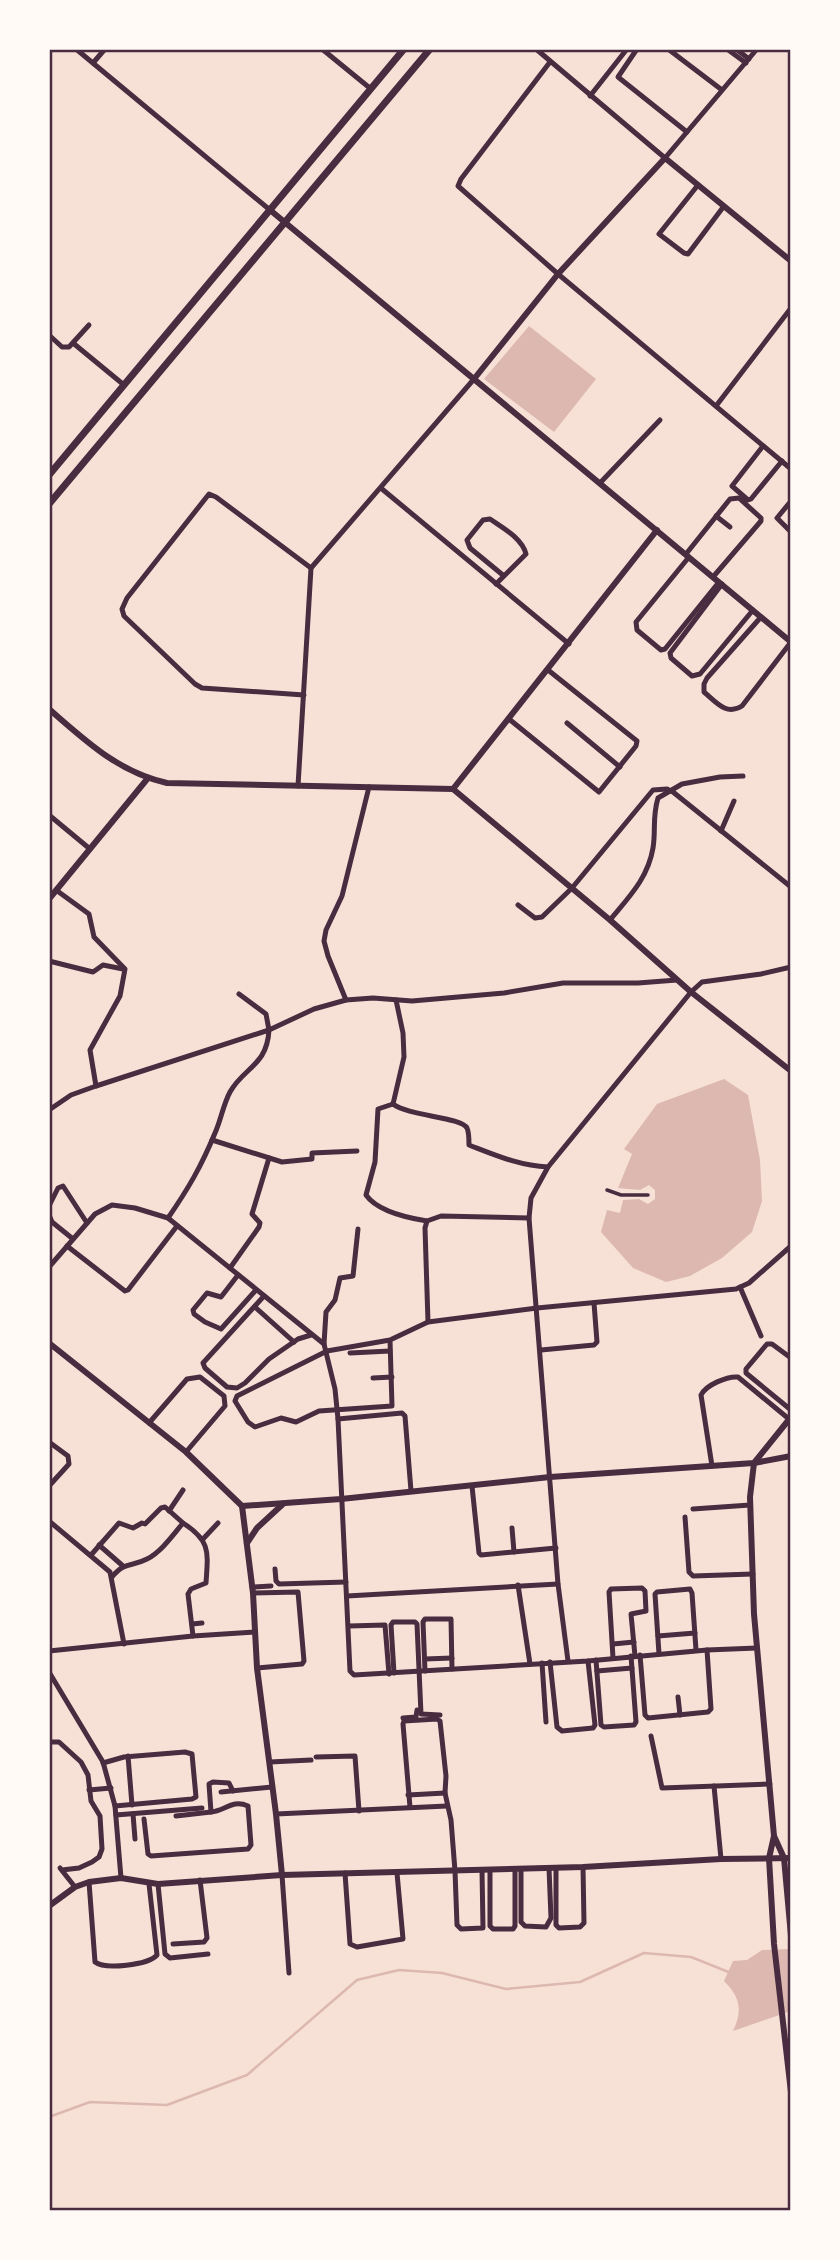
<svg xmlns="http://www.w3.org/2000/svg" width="840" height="2260" viewBox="0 0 840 2260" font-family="Karla,sans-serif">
  <rect width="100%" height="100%" fill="#f7e1d7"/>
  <g fill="#dcb8b0">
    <polygon points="529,326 596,379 554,432 484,379"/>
    <polygon points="724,1079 748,1095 760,1160 762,1201 752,1232 722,1258 690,1276 666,1282 633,1268 601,1232 607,1210 620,1213 623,1200 639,1199 648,1204 655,1199 655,1190 649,1185 640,1190 618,1188 632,1154 624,1149 657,1104"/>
    <path d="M 791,1949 L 791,2011 L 733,2031 C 743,2010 740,1997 724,1981 L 733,1961 L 747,1960 L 762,1950 Z"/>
  </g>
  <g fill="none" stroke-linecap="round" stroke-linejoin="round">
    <polyline stroke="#dcb8b0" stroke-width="2.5" points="49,2117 90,2102 167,2105 247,2075 357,1980 399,1970 442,1973 506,1989 580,1982 644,1953 691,1957 731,1973"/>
    <polyline stroke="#4a2c40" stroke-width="3.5" points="607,1190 621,1195 648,1195"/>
    <g stroke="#4a2c40" stroke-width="5">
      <polyline points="76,49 270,210"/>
      <polyline points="322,49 371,89"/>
      <polyline points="536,49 665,158 757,49"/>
      <polyline points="637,49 618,77 687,132"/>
      <polyline points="668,49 722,90"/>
      <polyline points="727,49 746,63"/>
      <polyline points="736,49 749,59"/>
      <polyline points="550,62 461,179 458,186 558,274 791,469"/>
      <polyline points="93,63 105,49"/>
      <polyline points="590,96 627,49"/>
      <polyline points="698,185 659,234 684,253 688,254 724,206"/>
      <polyline points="49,335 62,347 69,347 89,325"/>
      <polyline points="73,343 124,385"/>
      <polyline points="716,406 791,308"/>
      <polyline points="763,446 732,486 748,500 751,499 782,461"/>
      <polyline points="600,483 660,420"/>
      <polyline points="382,489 569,644"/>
      <polyline points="791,501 777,518 791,532"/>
      <polyline points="716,516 730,527"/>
      <polyline points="686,554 730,499 739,498 761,518 761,521 713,577"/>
      <polyline points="689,557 636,622 637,630 661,650 665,649 719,582"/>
      <path d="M 496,584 L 526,554 C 522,538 503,528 490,519 L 483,520 L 467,540 L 470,548 L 504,576"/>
      <polyline points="722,584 670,653 671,658 692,676 700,674 753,610"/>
      <path d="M 761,617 L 707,678 L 704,684 L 704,692 C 716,702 726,716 742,706 L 791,642"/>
      <polyline points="304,695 202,688 195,684 124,616 122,609 127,598 209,494 216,497 311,568"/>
      <polyline points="509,719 599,792 636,746 637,741 548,670"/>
      <polyline points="567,723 620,767"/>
      <polyline points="298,786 311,568 474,379"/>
      <polyline points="49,815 90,849"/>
      <polyline points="721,831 734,801"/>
      <polyline points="56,890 89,914 94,937 125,969 120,996 90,1050 96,1086"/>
      <polyline points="518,905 535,918 542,917 572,888 653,790 667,789 673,792 791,887"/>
      <path d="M 610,920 C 629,897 648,878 653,848 C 656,830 652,818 658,798 L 682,784 L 720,777 L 743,776"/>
      <polyline points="49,961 93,972 103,965 123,969"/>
      <polyline points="346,1000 328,956 324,941 326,930 342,896 369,787"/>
      <path d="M 396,1000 L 403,1033 L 404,1057 L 393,1104 C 408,1116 461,1117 467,1128 C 469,1132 469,1140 469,1145 C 495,1155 520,1166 548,1167"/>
      <path d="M 393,1104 L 378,1109 L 375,1162 L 366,1195 C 378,1212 408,1218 427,1221"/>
      <polyline points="49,1110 71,1095 96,1086 269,1030 266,1014 239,994"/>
      <polyline points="212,1140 282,1162 312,1159 312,1153 357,1151"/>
      <polyline points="49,1206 58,1188 63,1186 87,1223"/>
      <polyline points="49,1215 52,1222 73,1239"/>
      <path d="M 168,1218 C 188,1189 201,1167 215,1133 C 221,1120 223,1105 230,1092 C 244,1067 267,1066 269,1030 L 314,1009 L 346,1000 L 373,998 L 412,1001 L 504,993 L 563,983 L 638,983 L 677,980"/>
      <polyline points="67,1246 125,1291 128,1290 177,1226"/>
      <polyline points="49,1267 95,1214 112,1205 135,1208 168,1218 324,1344 335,1389 338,1419 350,1671 354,1675 588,1661 707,1650 757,1648"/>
      <polyline points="230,1268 259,1227 260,1223 252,1214 269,1158"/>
      <polyline points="238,1275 221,1297 207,1293 193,1310 194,1314 205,1322 221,1329 256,1290"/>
      <polyline points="740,1287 761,1336"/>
      <polyline points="264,1296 203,1363 205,1368 227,1387 237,1388 245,1383 269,1359 298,1339 311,1335"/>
      <polyline points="255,1307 294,1342"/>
      <polyline points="428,1322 425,1228 427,1221 441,1216 529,1218"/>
      <polyline points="390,1340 392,1406 319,1411 296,1422 281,1418 255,1427 248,1422 235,1401 237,1396 327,1351 390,1340 428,1322 537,1308 736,1289 749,1283 791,1246"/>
      <polyline points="324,1344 326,1312 335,1300 340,1278 353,1276 358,1229"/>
      <polyline points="541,1350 594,1345 597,1342 594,1303"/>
      <polyline points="350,1353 390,1351"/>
      <polyline points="791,1358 772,1344 767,1344 746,1369 746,1373 791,1410"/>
      <polyline points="373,1378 392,1377"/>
      <polyline points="338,1419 402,1413 405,1416 411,1491"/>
      <polyline points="149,1423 187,1379 200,1377 224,1396 225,1406 186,1452"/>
      <polyline points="49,1442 68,1456 69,1464 49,1486"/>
      <path d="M 712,1466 L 701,1395 C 706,1385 727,1376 738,1377 L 789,1419"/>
      <polyline points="472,1486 479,1553 481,1555 556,1548"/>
      <polyline points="693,1509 750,1505"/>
      <polyline points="169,1511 183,1490"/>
      <polyline points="685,1517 689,1572 693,1576 753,1574"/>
      <polyline points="49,1521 110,1572 124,1644"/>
      <polyline points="512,1528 514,1552"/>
      <polyline points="203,1539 218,1523"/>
      <polyline points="99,1545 123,1566"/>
      <polyline points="91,1555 119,1523 133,1528 142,1523 145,1524 161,1508 165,1507 183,1523"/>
      <polyline points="275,1569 276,1581 279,1584 346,1582"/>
      <path d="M 112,1577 C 125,1561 132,1567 147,1559 C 161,1552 173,1535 183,1523 C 211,1541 208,1552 206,1583 L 191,1589 L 188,1594 L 193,1636"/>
      <polyline points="518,1585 530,1664"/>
      <polyline points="252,1587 271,1586"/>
      <polyline points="253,1593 298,1592 304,1661 302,1664 257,1668"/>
      <polyline points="347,1596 558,1584"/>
      <polyline points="192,1624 202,1623"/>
      <polyline points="349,1626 385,1625 389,1674"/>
      <polyline points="658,1636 695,1633"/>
      <polyline points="613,1644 634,1642"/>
      <polyline points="49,1651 193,1636 255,1632"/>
      <polyline points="659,1654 655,1594 657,1592 690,1589 692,1593 696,1650"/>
      <polyline points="640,1655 645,1715 648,1718 708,1712 711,1709 707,1650"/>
      <polyline points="613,1658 609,1592 611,1589 642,1588 645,1591 646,1611 631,1614 635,1656"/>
      <polyline points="425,1659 452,1658"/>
      <polyline points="596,1660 601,1725 604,1727 634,1725 636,1722 631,1656"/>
      <polyline points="568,1661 558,1584 529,1218 531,1198 548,1167 691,992 702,982 761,974 791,967"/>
      <polyline points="550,1662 557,1727 562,1731 593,1728 595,1725 588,1661"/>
      <polyline points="542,1663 546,1722"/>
      <polyline points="425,1671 423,1622 425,1619 451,1619 452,1669"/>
      <polyline points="597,1671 632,1668"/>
      <polyline points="49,1672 103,1762 115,1806 121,1878"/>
      <polyline points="394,1673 391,1625 393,1622 415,1622 417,1624 421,1714 440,1715"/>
      <polyline points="678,1697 680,1715"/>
      <polyline points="403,1718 416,1717 417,1710"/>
      <polyline points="651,1736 662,1788 770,1784"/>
      <polyline points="49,1742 59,1742 81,1762 88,1775 91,1801 100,1816 102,1849 99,1857 92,1862 79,1868 62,1870"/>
      <polyline points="128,1756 132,1805"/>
      <polyline points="316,1757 355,1756 359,1811"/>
      <polyline points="270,1762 311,1760"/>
      <polyline points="103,1763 124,1757 185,1752 192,1754 196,1797 192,1799 115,1806"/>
      <polyline points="714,1786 721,1859"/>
      <polyline points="89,1790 111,1788"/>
      <polyline points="221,1792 272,1787"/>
      <polyline points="408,1795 445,1793"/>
      <polyline points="410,1807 403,1724 404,1721 437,1719 440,1721 446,1776 445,1793 451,1820 455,1871 457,1925 461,1929 483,1928 482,1870"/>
      <polyline points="133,1814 135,1839"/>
      <polyline points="276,1814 447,1806"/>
      <polyline points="116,1815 202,1808"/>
      <polyline points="176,1816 211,1812"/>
      <path d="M 144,1819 L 148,1854 L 151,1856 L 248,1849 L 251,1845 L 248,1806 C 232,1799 225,1811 211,1812 L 209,1784 L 213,1782 L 229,1783 L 233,1791"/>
      <polyline points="60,1868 75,1887"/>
      <polyline points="556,1868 556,1925 559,1928 580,1927 584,1923 583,1867"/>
      <polyline points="521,1869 521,1922 525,1926 546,1927 551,1918 549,1868"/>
      <polyline points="490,1870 490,1926 493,1929 513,1929 515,1926 515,1869"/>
      <polyline points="345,1873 350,1944 357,1947 403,1939 397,1873"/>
      <polyline points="282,1875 289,1973"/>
      <path d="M 89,1882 L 95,1962 C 105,1970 148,1965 157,1955 L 149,1884"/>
      <polyline points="158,1884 165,1954 170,1958 208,1954"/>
      <polyline points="173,1944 204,1942 207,1938 200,1880"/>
    </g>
    <g stroke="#4a2c40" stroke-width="6">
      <polyline points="270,210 791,642"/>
      <polyline points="474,379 558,274 665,158 791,261"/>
      <path d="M 49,709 C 86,741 118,772 167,783 L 453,789 L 610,920 L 691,992 L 791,1071"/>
      <polyline points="453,789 657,530"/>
      <polyline points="49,899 148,778"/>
      <polyline points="49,1343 186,1452 242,1506 253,1593 257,1668 276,1814 282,1875"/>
      <polyline points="791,1417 754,1463 750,1497 754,1614 774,1836 769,1858 774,1944 791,2092"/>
      <polyline points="242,1506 341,1499 550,1477 754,1463 791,1456"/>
      <polyline points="247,1543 257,1528 283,1504"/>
      <polyline points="774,1836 784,1858 791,1936"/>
      <polyline points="49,1906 75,1887 89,1882 121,1878 158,1884 282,1875 583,1867 721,1859 791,1858"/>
    </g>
    <g stroke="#4a2c40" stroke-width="7">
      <polyline points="49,475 404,49"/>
      <polyline points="49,504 430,49"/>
    </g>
  </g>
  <rect width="840" height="2260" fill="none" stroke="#fffaf5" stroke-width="102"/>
  <rect x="51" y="51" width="738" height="2158" fill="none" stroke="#4a2c40" stroke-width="2.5"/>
</svg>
